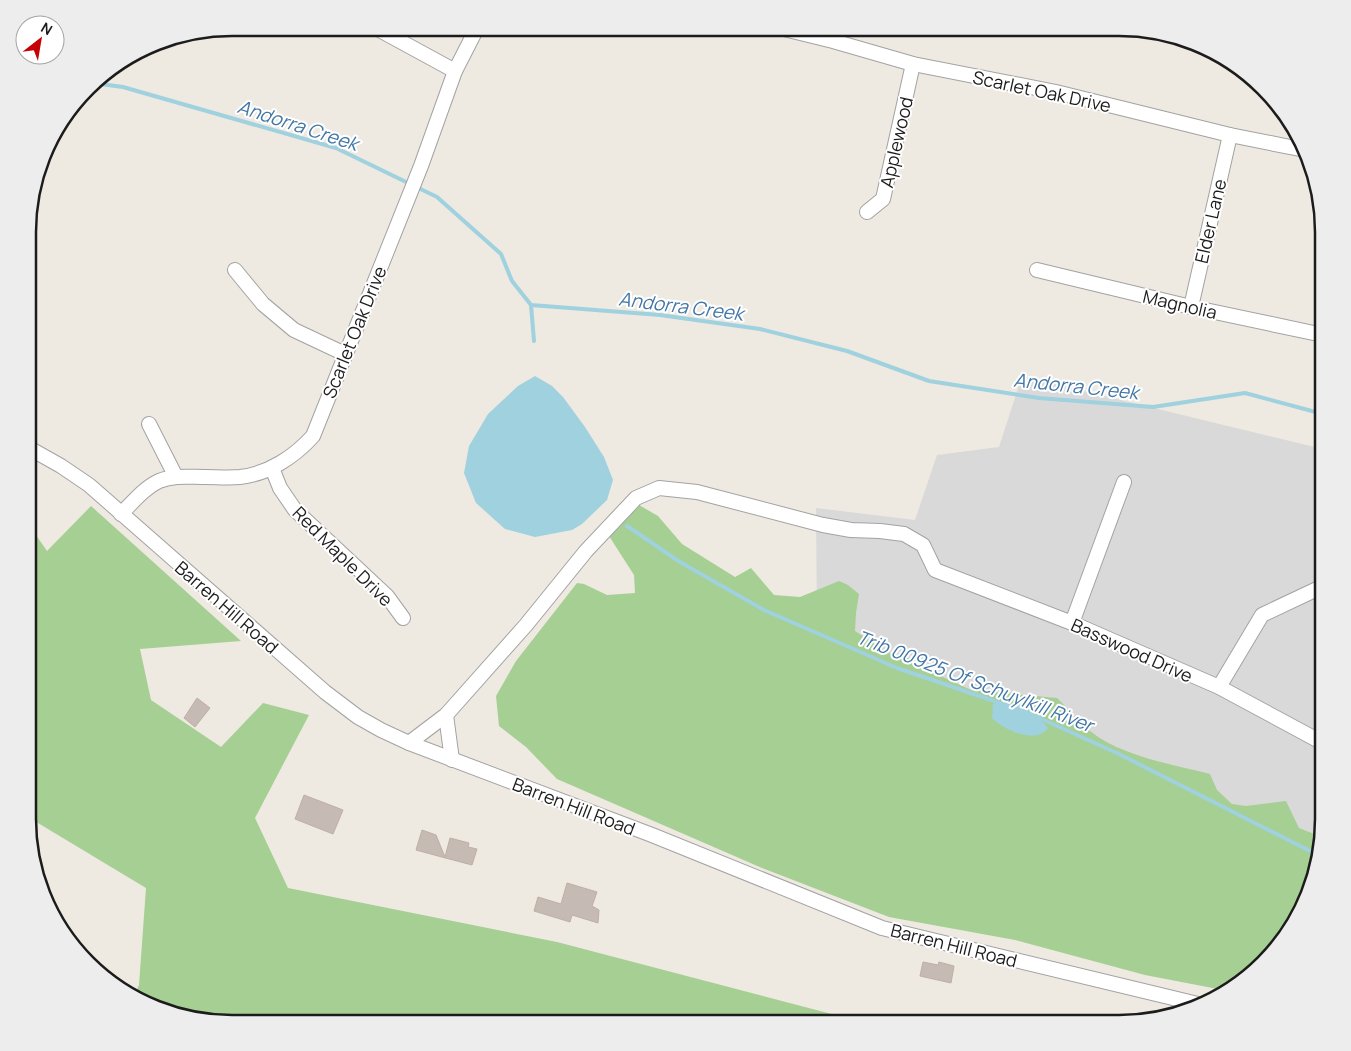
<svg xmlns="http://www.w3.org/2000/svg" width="1351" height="1051" viewBox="0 0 1351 1051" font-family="Manrope,sans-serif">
  <rect width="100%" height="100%" fill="#eee9e1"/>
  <polygon fill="#dad9d9" points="1022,376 1323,449 1323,833 1313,877 817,623 816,508 915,520 937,455 999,447"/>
  <g fill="#a6cf93">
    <path d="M 639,505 L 658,516 L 682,544 L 735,577 L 751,568 L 774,595 L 800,597 L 839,581 L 848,585 L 859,594 L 856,613 L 855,631 L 889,653 L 915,660 L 932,672 L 971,690 L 1057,698 C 1068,708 1078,722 1090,731 C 1121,756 1171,764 1210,774 L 1217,790 L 1232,804 L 1246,806 L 1286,801 L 1299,828 L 1322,837 L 1308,898 L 1273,954 L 1223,990 L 1145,975 L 1015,940 L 889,917 L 762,868 L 557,779 L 526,747 L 499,726 L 496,696 L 516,661 L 577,583 L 584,584 L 607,595 L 635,593 L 634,575 L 609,536 Z"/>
    <polygon points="91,506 241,641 140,649 151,700 221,747 263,703 309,715 255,818 288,888 557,942 866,1023 219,1023 154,1008 134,996 139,985 146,888 28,817 29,525 47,551"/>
  </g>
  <g fill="#9fd1de">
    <polygon points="535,376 552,386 563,397 585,427 604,457 613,480 607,500 582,524 572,530 535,537 505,529 476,503 464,473 469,446 488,414 518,386"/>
    <path d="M 1003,702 L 1018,705 L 1037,715 L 1048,728 C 1036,745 1004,730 992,718 L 993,704 Z"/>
  </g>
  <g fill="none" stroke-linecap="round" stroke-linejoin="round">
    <g stroke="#9fd1de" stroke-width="4">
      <polyline points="93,83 123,87 336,148 437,197 501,254 512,281 531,305 660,315 760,329 847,351 929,381 1039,398 1153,407 1245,393 1323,414"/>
      <polyline points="531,305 534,341"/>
      <polyline points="627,526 680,562 764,610 897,668 1003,704"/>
      <polyline points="1035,716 1119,754 1318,855"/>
    </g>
  </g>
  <g fill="#c5bbb4" stroke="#c0afa3">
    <polygon points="197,698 210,708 195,727 184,718"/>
    <polygon points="304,795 343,810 333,834 295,819"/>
    <polygon points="422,830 436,835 445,857 450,838 469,843 468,847 477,849 472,865 438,856 416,850"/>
    <polygon points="567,883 597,892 592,906 599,910 598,923 572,915 570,922 534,911 538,897 561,904"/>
    <polygon points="923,962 938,965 939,962 954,966 951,983 920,976"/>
  </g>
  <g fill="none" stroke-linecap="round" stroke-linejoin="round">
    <defs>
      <g id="minor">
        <polyline points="376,28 455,71"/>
        <polyline points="780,28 833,41 913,64 1056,92 1230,135 1305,150"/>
        <polyline points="867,212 883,199 913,64"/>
        <polyline points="235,270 263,304 294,330 345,354"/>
        <polyline points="1037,270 1191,307 1323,335"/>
        <polyline points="1191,307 1230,135"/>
        <polyline points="149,424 176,477"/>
        <polyline points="29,448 61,466 89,485 325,692 358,717 381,730 409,743 652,835 882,928 1202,1005"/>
        <polyline points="272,468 280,488 295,510 387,596 403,618"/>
        <path d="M 121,514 C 133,502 144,488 159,481 C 174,475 189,477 205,477 C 216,477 228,478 240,477 C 268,474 294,457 313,436 L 421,166 L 455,71 L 477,28"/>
        <polyline points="1072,623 1124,482"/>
        <polyline points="1219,687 1262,615 1317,589 1323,589"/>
        <polyline points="446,715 452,760"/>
        <polyline points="409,743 446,715 526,625 586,551 636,498 659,488 697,492 823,525 851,530 880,531 904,534 923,545 935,570 1072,623 1219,687 1323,743"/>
      </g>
    </defs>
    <use href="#minor" stroke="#a3a3a3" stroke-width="16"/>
    <use href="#minor" stroke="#fff" stroke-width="14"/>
  </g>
  <g text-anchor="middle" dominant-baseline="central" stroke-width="4" stroke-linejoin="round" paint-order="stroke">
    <g font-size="18" fill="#1c1c1c" stroke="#fff">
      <text transform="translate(1042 91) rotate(12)">Scarlet Oak Drive</text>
      <text transform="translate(896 142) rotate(-77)">Applewood</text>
      <text transform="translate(1210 221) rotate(-77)">Elder Lane</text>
      <text transform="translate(1180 304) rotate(13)">Magnolia</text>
      <text transform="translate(354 332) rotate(-68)">Scarlet Oak Drive</text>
      <text transform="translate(343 556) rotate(45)">Red Maple Drive</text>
      <text transform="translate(227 607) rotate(41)">Barren Hill Road</text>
      <text transform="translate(1132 650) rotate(24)">Basswood Drive</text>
      <text transform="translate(574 806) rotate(21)">Barren Hill Road</text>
      <text transform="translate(954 945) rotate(14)">Barren Hill Road</text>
    </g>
    <g font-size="19" font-style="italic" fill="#4277a6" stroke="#fff">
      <text transform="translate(298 125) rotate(18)">Andorra Creek</text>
      <text transform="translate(681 306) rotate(7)">Andorra Creek</text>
      <text transform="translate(1076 386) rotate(6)">Andorra Creek</text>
      <text transform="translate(975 681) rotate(21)">Trib 00925 Of Schuylkill River</text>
    </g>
  </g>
  <path d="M0 0H1351V1051H0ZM232 36H1119A196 196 0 0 1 1315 232V819A196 196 0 0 1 1119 1015H232A196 196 0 0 1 36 819V232A196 196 0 0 1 232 36Z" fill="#ededed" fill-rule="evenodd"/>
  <path fill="none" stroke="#1c1c1c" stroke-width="2.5" d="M232 36H1119A196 196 0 0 1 1315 232V819A196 196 0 0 1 1119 1015H232A196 196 0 0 1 36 819V232A196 196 0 0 1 232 36Z"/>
  <g transform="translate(40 40) rotate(31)"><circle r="24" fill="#ffffff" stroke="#a4a4a4"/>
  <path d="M0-4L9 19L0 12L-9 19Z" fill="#c70004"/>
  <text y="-8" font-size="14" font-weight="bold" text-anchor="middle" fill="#1c1c1c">N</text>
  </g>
</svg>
